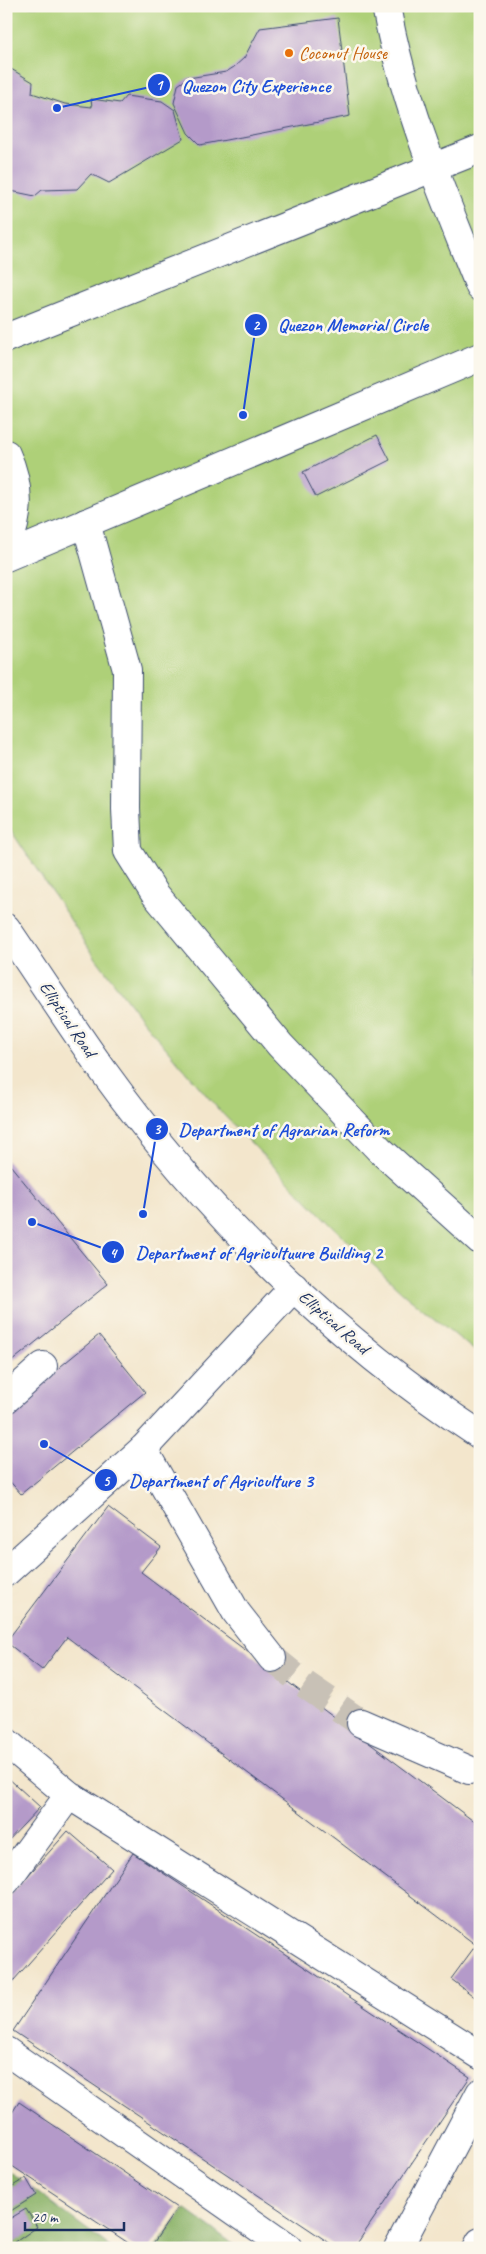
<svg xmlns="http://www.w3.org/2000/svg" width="486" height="2254" viewBox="0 0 486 2254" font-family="Caveat,sans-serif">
  <rect width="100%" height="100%" fill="#fbf7ec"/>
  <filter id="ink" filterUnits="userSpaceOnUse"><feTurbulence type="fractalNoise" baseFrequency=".02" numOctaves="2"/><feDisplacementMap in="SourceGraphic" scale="10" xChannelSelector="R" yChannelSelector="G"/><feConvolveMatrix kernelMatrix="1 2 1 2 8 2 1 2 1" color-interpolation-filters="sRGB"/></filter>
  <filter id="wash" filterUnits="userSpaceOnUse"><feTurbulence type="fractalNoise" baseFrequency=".0096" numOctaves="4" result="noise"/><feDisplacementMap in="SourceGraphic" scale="20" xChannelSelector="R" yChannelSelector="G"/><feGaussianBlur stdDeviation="1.12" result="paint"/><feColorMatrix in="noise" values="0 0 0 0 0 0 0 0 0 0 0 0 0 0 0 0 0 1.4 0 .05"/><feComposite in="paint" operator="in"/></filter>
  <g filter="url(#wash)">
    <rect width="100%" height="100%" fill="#f3e6cc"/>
    <polygon fill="#aed078" stroke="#64806b" points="6,6 480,6 480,1355 402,1292 330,1224 219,1110 143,1021 95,957 6,823"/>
    <g fill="#8ab268" stroke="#527063">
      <polygon points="6,2169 112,2248 10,2248 6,2246"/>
      <polygon points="185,2209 239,2248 155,2248"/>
    </g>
    <g id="blocks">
      <g fill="#b49ac9">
        <polygon points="338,18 350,116 200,145 188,133 174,103 178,85 188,78 226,72 234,67 244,58 260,28"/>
        <polygon points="6,66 33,82 32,93 65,104 92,107 91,99 120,103 126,96 162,101 175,110 183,139 109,183 91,174 77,189 42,190 35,196 6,190"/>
        <polygon points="377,435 390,460 316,497 303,472"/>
        <polygon points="6,1160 108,1284 6,1366"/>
        <polygon points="99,1335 145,1392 21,1494 6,1477 6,1411"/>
        <polygon points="108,1507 161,1547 141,1572 480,1826 480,2001 451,1979 476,1945 67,1637 42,1670 6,1642"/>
        <polygon points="6,1776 40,1807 6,1843"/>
        <polygon points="68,1831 112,1869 6,1989 6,1900"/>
        <polygon points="133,1853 470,2077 354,2248 337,2248 13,2031"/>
        <polygon points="19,2102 177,2208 150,2248 136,2248 6,2162 6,2122"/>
        <polygon points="26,2178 36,2195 6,2214 6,2190"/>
        <polygon points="26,2209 37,2227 11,2245 6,2238 6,2221"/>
      </g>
    </g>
  </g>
  <g filter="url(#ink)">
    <use href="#blocks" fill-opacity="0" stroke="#3b4a6e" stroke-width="1"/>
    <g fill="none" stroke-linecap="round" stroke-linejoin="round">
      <polyline stroke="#c8c1b6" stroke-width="28" stroke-dasharray="28 14" stroke-linecap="butt" points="272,1658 303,1683 361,1723"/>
      <defs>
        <g id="minor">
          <path d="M 386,6 C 404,105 443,195 480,287"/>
          <polyline points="6,338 480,149"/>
          <path d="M 6,454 C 21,486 20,517 6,549"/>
          <polyline points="86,523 127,670 126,809 128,851 155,894 280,1045 380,1150 480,1240"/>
          <polyline points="6,557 480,357"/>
          <polyline points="6,1399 43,1366"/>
          <polyline points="143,1449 236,1612 272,1658"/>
          <polyline points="6,1572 143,1449 294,1287"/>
          <polyline points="361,1723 469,1770"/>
          <polyline points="6,1742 69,1795 480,2055"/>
          <polyline points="6,1881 69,1795"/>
          <polyline points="6,2051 288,2248"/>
          <polyline points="398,2248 480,2093"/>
          <polyline points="477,2248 480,2242"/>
        </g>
        <path id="major" d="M 6,928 C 39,976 70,1025 104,1072 C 206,1213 334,1339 480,1435"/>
      </defs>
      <use href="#minor" stroke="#3b4a6e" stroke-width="30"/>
      <use href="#major" stroke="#3b4a6e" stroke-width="30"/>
      <use href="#minor" stroke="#fff" stroke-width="28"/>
      <use href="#major" stroke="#fff" stroke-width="28"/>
    </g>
  </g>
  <circle fill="#e8710a" stroke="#fbf7ec" stroke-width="2" cx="289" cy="53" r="5"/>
  <g text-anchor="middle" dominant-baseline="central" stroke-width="5" stroke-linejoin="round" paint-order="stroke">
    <g font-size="18" fill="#c56008" stroke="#fbf7ec" text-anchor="start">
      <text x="299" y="53">Coconut House</text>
    </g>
    <g font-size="18" fill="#1b2f5e" stroke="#fbf7ec">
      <text transform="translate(68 1019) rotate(56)">Elliptical Road</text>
      <text transform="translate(334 1322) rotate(41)">Elliptical Road</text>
    </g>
  </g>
  <path fill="none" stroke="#1d4ed8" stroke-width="2" d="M57 108L159 85M243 415L256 325M143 1214L157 1129M32 1222L113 1252M44 1444L106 1480"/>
  <g fill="#1d4ed8" stroke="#fbf7ec" stroke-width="2">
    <circle cx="57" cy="108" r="5"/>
    <circle cx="243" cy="415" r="5"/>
    <circle cx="143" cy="1214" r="5"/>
    <circle cx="32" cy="1222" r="5"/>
    <circle cx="44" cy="1444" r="5"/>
    <circle cx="159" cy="85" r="12"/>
    <circle cx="256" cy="325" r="12"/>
    <circle cx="157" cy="1129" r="12"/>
    <circle cx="113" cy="1252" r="12"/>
    <circle cx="106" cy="1480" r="12"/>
  </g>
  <g font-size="15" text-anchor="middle" font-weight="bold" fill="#fff">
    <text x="159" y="90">1</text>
    <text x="256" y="330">2</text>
    <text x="157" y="1134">3</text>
    <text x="113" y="1258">4</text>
    <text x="106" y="1486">5</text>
  </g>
  <g font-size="19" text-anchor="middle" font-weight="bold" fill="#1d4ed8" stroke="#fbf7ec" stroke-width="5" stroke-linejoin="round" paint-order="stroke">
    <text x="256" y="92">Quezon City Experience</text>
    <text x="353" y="331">Quezon Memorial Circle</text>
    <text x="284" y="1136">Department of Agrarian Reform</text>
    <text x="259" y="1259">Department of Agricultuure Building 2</text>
    <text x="221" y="1487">Department of Agriculture 3</text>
  </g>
  <rect width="486" height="2254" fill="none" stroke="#fbf7ec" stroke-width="25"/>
  <path d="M25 2222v8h99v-8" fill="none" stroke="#1b2f5e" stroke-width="2.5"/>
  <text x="32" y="2222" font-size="15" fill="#1b2f5e" stroke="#fbf7ec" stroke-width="4" paint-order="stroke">20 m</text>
</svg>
